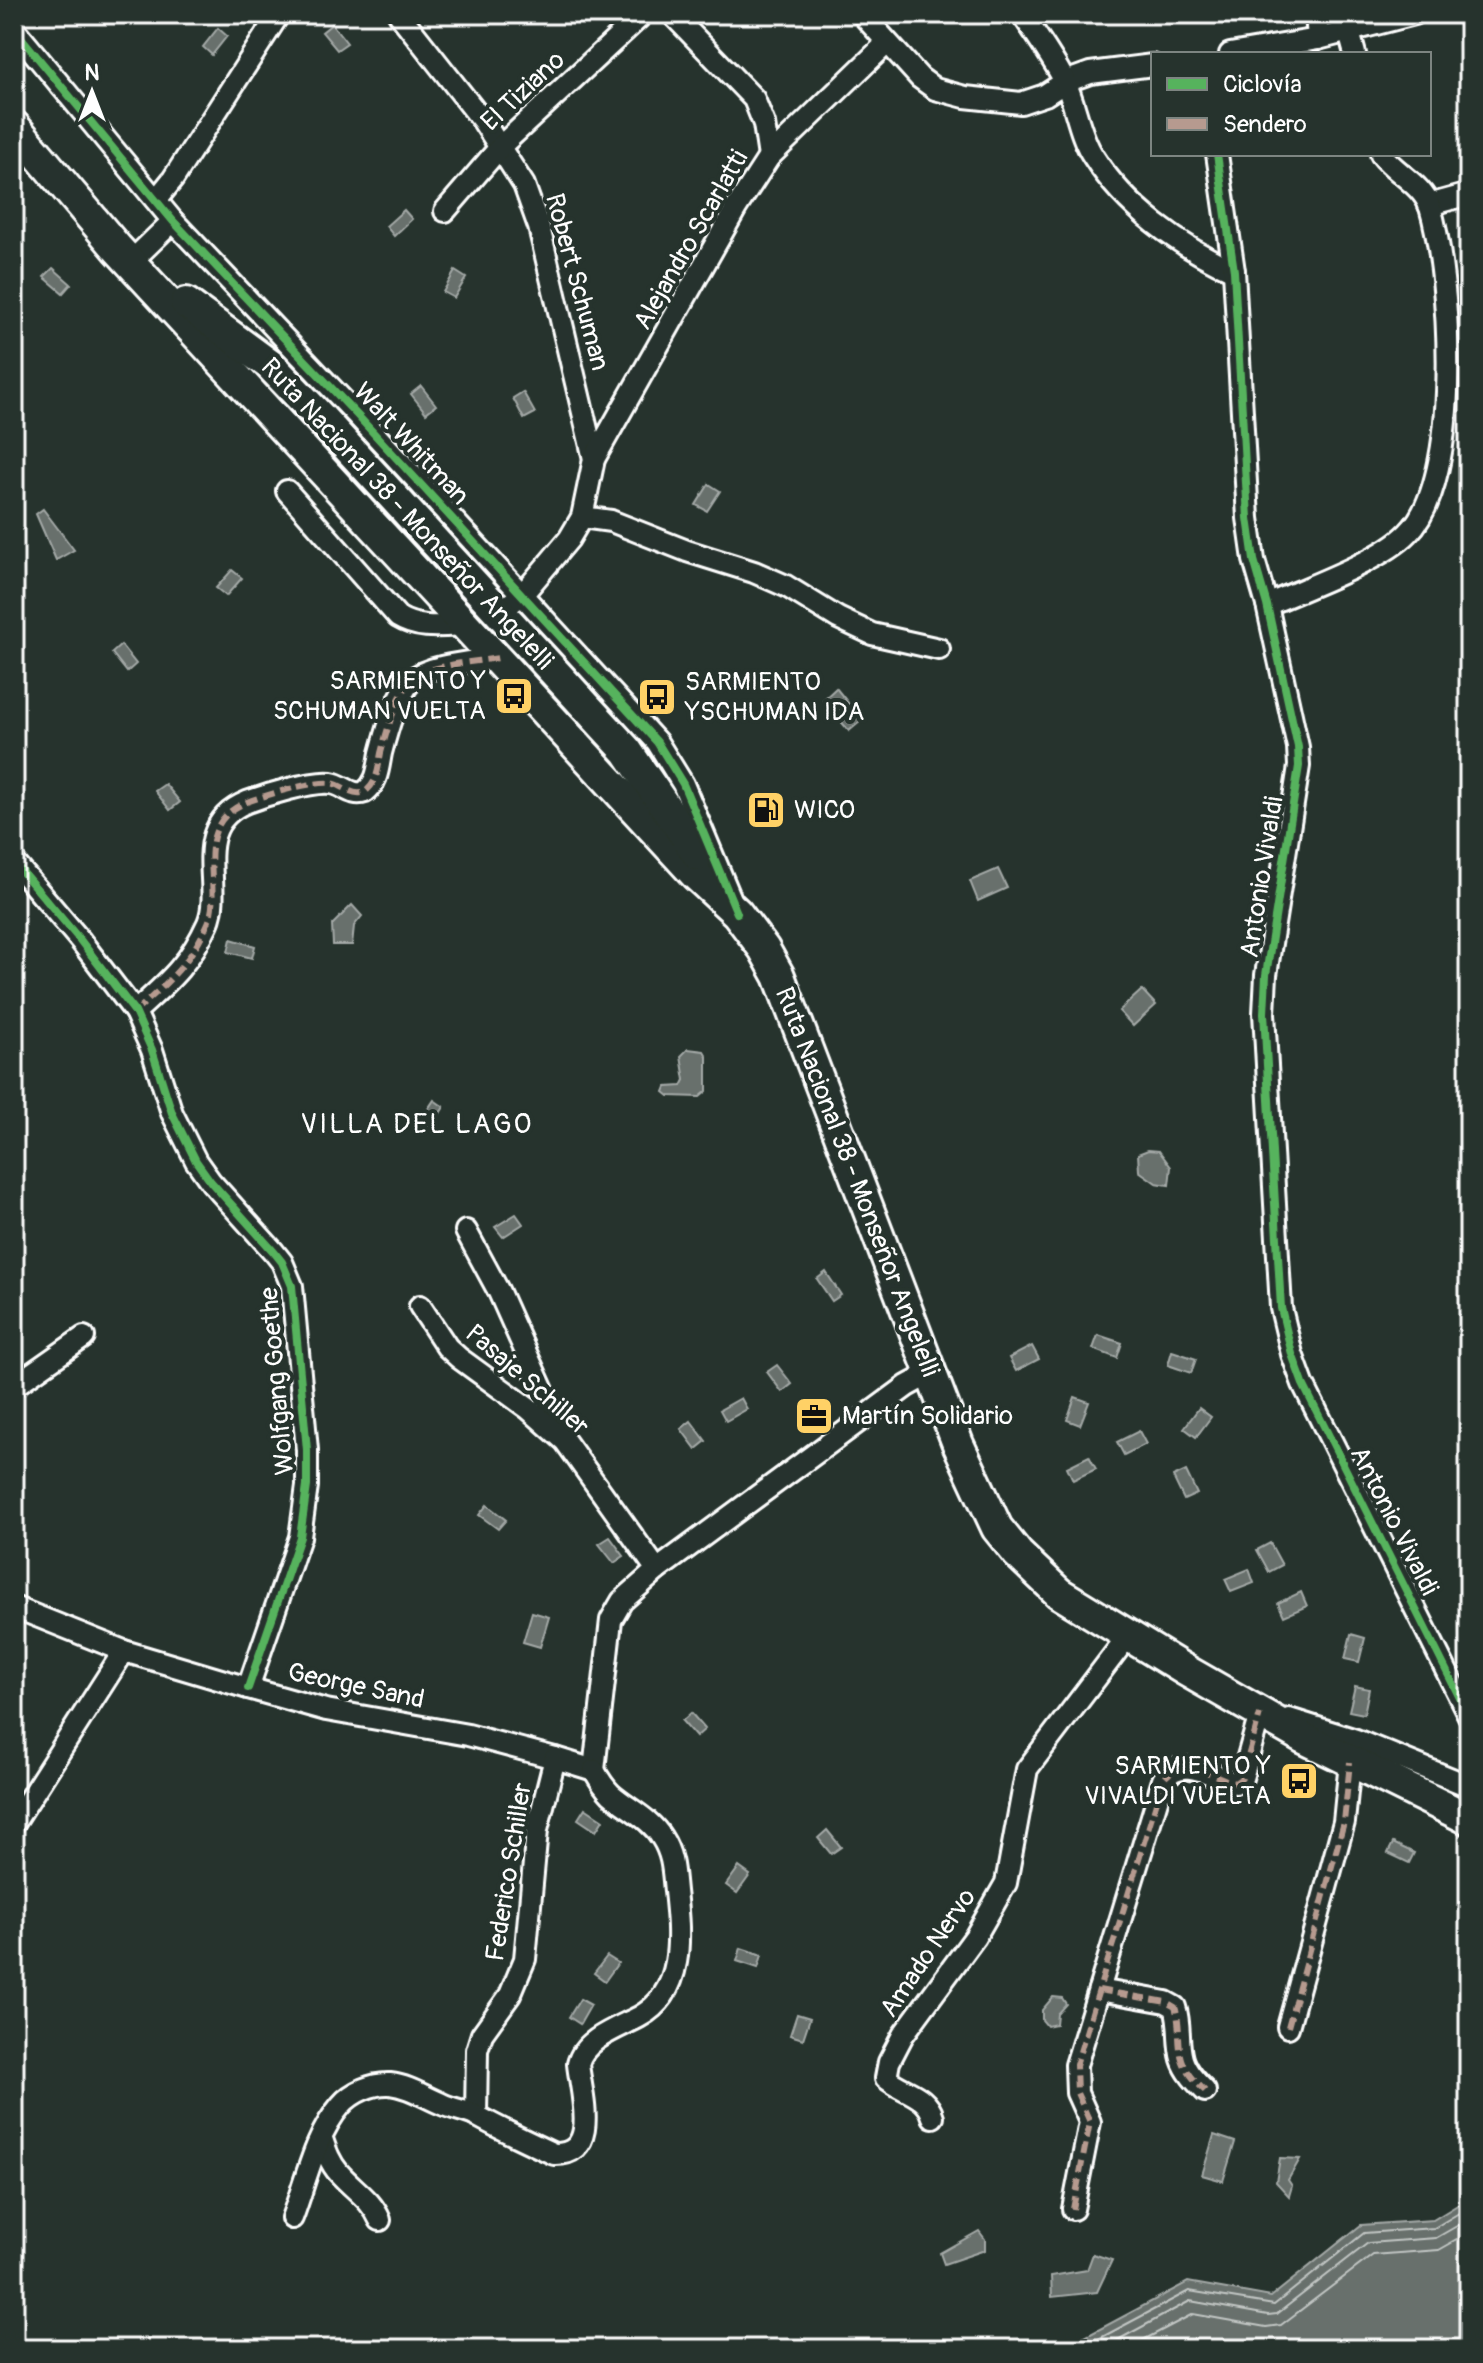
<svg xmlns="http://www.w3.org/2000/svg" width="1483" height="2363" viewBox="0 0 1483 2363" font-family="Pangolin,sans-serif">
  <rect width="100%" height="100%" fill="#26332d"/>
  <filter id="ink" filterUnits="userSpaceOnUse"><feTurbulence type="fractalNoise" baseFrequency=".0125" numOctaves="2"/><feDisplacementMap in="SourceGraphic" scale="16" xChannelSelector="R" yChannelSelector="G"/><feConvolveMatrix kernelMatrix="1 2 1 2 8 2 1 2 1" color-interpolation-filters="sRGB"/></filter>
  <g filter="url(#ink)">
    <g fill="#67706c" stroke="#a4a9a7" stroke-width="2">
      <polygon points="332,24 347,43 337,50 322,32"/>
      <polygon points="218,28 227,36 212,55 203,47"/>
      <polygon points="404,210 412,219 394,236 386,226"/>
      <polygon points="53,268 71,284 63,293 44,277"/>
      <polygon points="455,271 466,278 454,298 443,292"/>
      <polygon points="421,386 436,405 426,413 411,394"/>
      <polygon points="523,392 535,413 524,419 513,398"/>
      <polygon points="709,484 720,491 707,511 696,505"/>
      <polygon points="43,509 74,550 56,560 36,514"/>
      <polygon points="232,570 242,578 226,596 216,588"/>
      <polygon points="121,645 136,664 127,672 112,653"/>
      <polygon points="836,688 862,720 849,731 823,700"/>
      <polygon points="165,784 180,802 170,810 155,791"/>
      <polygon points="998,869 1007,888 978,901 970,881"/>
      <polygon points="352,905 362,916 354,926 352,945 333,945 332,925"/>
      <polygon points="231,939 255,946 252,958 228,952"/>
      <polygon points="1142,990 1156,1005 1133,1026 1119,1011"/>
      <polygon points="688,1049 704,1051 707,1056 707,1091 700,1097 669,1096 664,1092 666,1087 682,1086 685,1080 681,1056"/>
      <polygon points="434,1100 444,1107 431,1127 420,1121"/>
      <polygon points="1148,1150 1159,1151 1171,1167 1169,1185 1156,1183 1139,1171 1138,1154"/>
      <polygon points="516,1214 523,1224 503,1237 495,1227"/>
      <polygon points="826,1272 841,1295 832,1301 817,1279"/>
      <polygon points="1098,1335 1122,1343 1117,1358 1093,1349"/>
      <polygon points="1032,1346 1039,1359 1016,1371 1009,1358"/>
      <polygon points="1172,1351 1196,1359 1191,1373 1168,1365"/>
      <polygon points="777,1365 792,1384 782,1392 767,1372"/>
      <polygon points="1075,1397 1089,1402 1080,1425 1067,1420"/>
      <polygon points="741,1398 747,1409 726,1421 720,1410"/>
      <polygon points="1199,1408 1211,1417 1196,1437 1184,1428"/>
      <polygon points="691,1421 706,1441 696,1449 681,1429"/>
      <polygon points="1139,1431 1146,1444 1124,1455 1117,1442"/>
      <polygon points="1089,1456 1096,1469 1073,1480 1067,1467"/>
      <polygon points="1186,1471 1197,1494 1184,1500 1173,1477"/>
      <polygon points="487,1505 506,1520 498,1529 479,1515"/>
      <polygon points="610,1537 624,1556 614,1563 599,1544"/>
      <polygon points="1270,1543 1282,1565 1269,1572 1257,1550"/>
      <polygon points="1249,1569 1254,1583 1231,1592 1225,1579"/>
      <polygon points="1301,1592 1307,1606 1284,1616 1278,1603"/>
      <polygon points="532,1612 549,1617 540,1647 523,1642"/>
      <polygon points="1351,1634 1365,1638 1359,1662 1345,1659"/>
      <polygon points="1355,1686 1369,1689 1364,1714 1349,1711"/>
      <polygon points="691,1713 705,1729 696,1737 682,1721"/>
      <polygon points="585,1808 603,1820 596,1831 578,1819"/>
      <polygon points="827,1830 841,1847 831,1854 818,1838"/>
      <polygon points="1393,1843 1414,1853 1409,1863 1388,1853"/>
      <polygon points="739,1867 750,1875 737,1893 726,1885"/>
      <polygon points="741,1948 762,1955 758,1968 737,1961"/>
      <polygon points="607,1956 618,1963 605,1981 594,1973"/>
      <polygon points="1053,1997 1062,1998 1066,2004 1057,2014 1056,2024 1047,2026 1042,2020 1042,2010"/>
      <polygon points="580,1999 591,2005 580,2024 569,2017"/>
      <polygon points="797,2014 810,2018 803,2039 790,2035"/>
      <polygon points="1214,2135 1235,2142 1223,2181 1202,2175"/>
      <polygon points="1280,2158 1300,2159 1288,2180 1292,2186 1289,2196 1276,2182"/>
      <polygon points="1469,2198 1469,2349 1014,2349 1085,2337 1188,2282 1271,2297 1361,2225 1433,2220"/>
      <polygon points="979,2231 985,2239 985,2250 944,2264 940,2253"/>
      <polygon points="1093,2254 1112,2260 1097,2292 1052,2297 1051,2276 1087,2270"/>
    </g>
    <g fill="none" stroke-linecap="round" stroke-linejoin="round">
      <g stroke="#c2c6c4" stroke-width="2">
        <polyline points="1062,2349 1089,2344 1189,2291 1274,2305 1364,2233 1434,2228 1469,2207"/>
        <polyline points="1101,2349 1190,2301 1268,2315 1277,2314 1368,2243 1436,2238 1469,2219"/>
        <polyline points="1126,2349 1193,2314 1266,2327 1281,2325 1373,2255 1439,2250 1469,2233"/>
      </g>
      <defs>
        <g id="street">
          <polyline points="399,14 483,121 524,185 539,227 594,459"/>
          <polyline points="672,14 754,99 764,124 769,157"/>
          <polyline points="862,14 920,78 935,89 965,97 1021,103 1045,95 1065,82 1090,73 1153,65"/>
          <path d="M 1022,14 C 1037,36 1053,58 1065,82 C 1076,105 1079,135 1093,156 C 1125,207 1180,247 1234,271"/>
          <polyline points="1316,14 1318,39"/>
          <polyline points="14,29 173,221 357,415 657,742 683,784 733,904"/>
          <polyline points="1230,54 1318,39 1415,14"/>
          <polyline points="1355,54 1349,32 1359,14"/>
          <polyline points="1217,154 1234,271 1248,518 1254,560 1267,605 1298,747 1299,766 1266,975 1264,1013 1281,1308 1292,1354 1303,1384 1469,1716"/>
          <polyline points="156,200 173,179 279,14"/>
          <polyline points="1429,205 1469,194"/>
          <polyline points="445,211 501,146 643,14"/>
          <polyline points="140,253 173,221"/>
          <path d="M 287,491 L 398,617 C 419,630 443,626 467,625"/>
          <polyline points="582,517 611,521 687,551 754,572 786,586 838,618 872,634 939,649"/>
          <polyline points="511,603 522,595 569,539 582,517 594,459 736,208 769,157 887,43"/>
          <path d="M 1267,605 C 1305,588 1381,561 1408,533 C 1463,479 1451,278 1430,207 C 1422,184 1395,173 1381,154"/>
          <polyline points="14,862 80,940 135,1012 152,1050 172,1113 196,1161 211,1182 274,1252 282,1262 292,1286 307,1450 307,1486 300,1537 248,1688"/>
          <path d="M 135,1012 C 168,982 189,965 208,923 C 224,886 188,826 247,802 C 266,795 311,781 331,783 C 344,785 352,797 365,792 C 378,782 378,768 381,753 C 387,730 396,696 413,679 C 430,664 476,662 498,658"/>
          <polyline points="466,1231 499,1292 562,1433"/>
          <polyline points="420,1306 447,1347 459,1358 529,1409 565,1441 657,1570"/>
          <polyline points="14,1386 84,1337"/>
          <polyline points="14,1607 124,1651 248,1688 326,1710 468,1735 555,1758"/>
          <polyline points="1289,1719 1356,1740 1469,1786"/>
          <polyline points="594,1770 611,1620 622,1601 657,1570 907,1386 929,1374"/>
          <polyline points="14,1823 124,1651"/>
          <path d="M 1099,1990 L 1166,2002 L 1175,2007 C 1181,2024 1177,2042 1182,2059 C 1186,2072 1196,2082 1205,2091"/>
          <polyline points="1288,2027 1344,1822 1350,1762"/>
          <polyline points="476,2116 477,2050 482,2034 510,1995 525,1959 537,1830 555,1758 594,1770"/>
          <path d="M 933,2117 C 927,2094 902,2092 886,2078 L 889,2062 L 903,2035 L 975,1937 L 1006,1883 L 1027,1769 L 1128,1636"/>
          <path d="M 322,2139 C 326,2151 330,2163 339,2173 C 354,2190 371,2199 380,2220"/>
          <path d="M 1073,2209 L 1090,2122 L 1077,2093 L 1076,2065 L 1163,1780 C 1182,1754 1211,1776 1235,1783 L 1242,1778 L 1260,1714"/>
          <path d="M 292,2218 C 306,2181 315,2135 341,2105 C 352,2092 373,2083 390,2084 C 409,2086 425,2097 442,2104 C 453,2109 466,2111 477,2116 C 502,2130 528,2142 554,2154 C 601,2155 581,2094 578,2064 C 584,2039 618,2028 639,2017 C 685,1992 680,1936 675,1891 C 673,1872 673,1855 662,1838 C 650,1818 628,1809 611,1794 C 604,1787 599,1779 594,1770"/>
        </g>
        <g id="primary">
          <polyline points="14,126 117,248 696,875 737,913 764,949 779,976 958,1444 997,1528 1018,1554 1059,1593 1185,1670 1302,1737 1469,1819"/>
          <polyline points="186,303 270,365 319,416 627,751 698,855"/>
        </g>
      </defs>
      <use href="#street" stroke="#fff" stroke-width="26"/>
      <use href="#primary" stroke="#fff" stroke-width="36"/>
      <use href="#street" stroke="#26332d" stroke-width="20"/>
      <use href="#primary" stroke="#26332d" stroke-width="30"/>
      <g stroke="#b69a8f" stroke-width="6" stroke-dasharray="12 6" stroke-linecap="butt">
        <path d="M 135,1012 C 168,982 189,965 208,923 C 224,886 188,826 247,802 C 266,795 311,781 331,783 C 344,785 352,797 365,792 C 378,782 378,768 381,753 C 387,730 396,696 413,679 C 430,664 476,662 498,658"/>
        <path d="M 1099,1990 L 1166,2002 L 1175,2007 C 1181,2024 1177,2042 1182,2059 C 1186,2072 1196,2082 1205,2091"/>
        <polyline points="1288,2027 1344,1822 1350,1762"/>
        <path d="M 1073,2209 L 1090,2122 L 1077,2093 L 1076,2065 L 1163,1780 C 1182,1754 1211,1776 1235,1783 L 1242,1778 L 1260,1714"/>
      </g>
      <defs>
        <g id="cycleway">
          <polyline points="14,29 173,221 357,415 657,742 683,784 737,913"/>
          <polyline points="1217,154 1234,271 1248,518 1254,560 1267,605 1298,747 1299,766 1266,975 1264,1013 1281,1308 1292,1354 1303,1384 1469,1716"/>
          <polyline points="14,862 80,940 135,1012 152,1050 172,1113 196,1161 211,1182 274,1252 282,1262 292,1286 307,1450 307,1486 300,1537 248,1688"/>
        </g>
      </defs>
      <use href="#cycleway" stroke="#26332d" stroke-width="13"/>
      <use href="#cycleway" stroke="#56b35d" stroke-width="8"/>
    </g>
  </g>
  <defs>
    <symbol id="bus-square" viewBox="-11 -11 22 22"><rect x="-9" y="-9" width="18" height="18" rx="4" fill="#ffd166" stroke="#26332d"/><path d="M-5-6H5V4H4V6H2V4H-2V6H-4V4H-5ZM-3.5-4V0h7V-4ZM-3.5 1.2v1.5H-2V1.2ZM2 1.2v1.5H3.5V1.2Z" fill="#111"/></symbol>
    <symbol id="fuel-square" viewBox="-11 -11 22 22"><rect x="-9" y="-9" width="18" height="18" rx="4" fill="#ffd166" stroke="#26332d"/><path d="M-5.5-6h7V0h2V4h1.3V-2.5L3-4.5l.8-.8L6-3V5H2.5V1h-1V6h-7ZM-4.2-4.7v3.2H.2V-4.7Z" fill="#111"/></symbol>
    <symbol id="office-square" viewBox="-11 -11 22 22"><rect x="-9" y="-9" width="18" height="18" rx="4" fill="#ffd166" stroke="#26332d"/><path d="M-6-3h4V-5.5h4V-3h4V5H-6ZM-1-4.5V-3h2v-1.5ZM-6 0V1H6V0Z" fill="#111"/></symbol>
  </defs>
  <g fill-rule="evenodd">
    <use href="#bus-square" x="492" y="674" width="44" height="44"/>
    <use href="#bus-square" x="635" y="675" width="44" height="44"/>
    <use href="#fuel-square" x="744" y="788" width="44" height="44"/>
    <use href="#office-square" x="792" y="1394" width="44" height="44"/>
    <use href="#bus-square" x="1277" y="1759" width="44" height="44"/>
  </g>
  <g text-anchor="middle" dominant-baseline="central" stroke-width="8" stroke-linejoin="round" paint-order="stroke">
    <g font-size="26" fill="#fff" stroke="#26332d">
      <text transform="translate(523 91) rotate(-43)">El Tiziano</text>
      <text transform="translate(691 240) rotate(-60)">Alejandro Scarlatti</text>
      <text transform="translate(577 282) rotate(75)">Robert Schuman</text>
      <text transform="translate(411 444) rotate(47)">Walt Whitman</text>
      <text transform="translate(407 514) rotate(47)">Ruta Nacional 38 - Monseñor Angelelli</text>
      <text transform="translate(1262 877) rotate(-81)">Antonio Vivaldi</text>
      <text transform="translate(857 1182) rotate(69)">Ruta Nacional 38 - Monseñor Angelelli</text>
      <text transform="translate(527 1380) rotate(41)">Pasaje Schiller</text>
      <text transform="translate(277 1381) rotate(-95)">Wolfgang Goethe</text>
      <text transform="translate(1394 1521) rotate(63)">Antonio Vivaldi</text>
      <text transform="translate(356 1686) rotate(12)">George Sand</text>
      <text transform="translate(509 1872) rotate(-81)">Federico Schiller</text>
      <text transform="translate(928 1953) rotate(-56)">Amado Nervo</text>
    </g>
    <g font-size="26" fill="#fff" stroke="#26332d" text-anchor="start">
      <text x="486" y="681" text-anchor="end">SARMIENTO Y<tspan x="486" dy="30">SCHUMAN VUELTA</tspan></text>
      <text x="685" y="682">SARMIENTO<tspan x="685" dy="30">YSCHUMAN IDA</tspan></text>
      <text x="794" y="810">WICO</text>
      <text x="842" y="1416">Martín Solidario</text>
      <text x="1271" y="1766" text-anchor="end">SARMIENTO Y<tspan x="1271" dy="30">VIVALDI VUELTA</tspan></text>
    </g>
    <g font-size="28" letter-spacing="2" fill="#fff" stroke="#26332d">
      <text x="417" y="1124">VILLA DEL LAGO</text>
    </g>
  </g>
  <rect width="1483" height="2363" fill="none" stroke="#26332d" stroke-width="48"/>
  <rect x="24" y="24" width="1435" height="2315" fill="none" stroke="#fff" stroke-width="3" filter="url(#ink)"/>
  <rect x="1151" y="52" width="280" height="104" fill="#26332d" stroke="#7d8581" stroke-width="2"/>
  <rect x="1167" y="78" width="40" height="12" fill="#56b35d" stroke="#7d8581" stroke-width="2"/>
  <text x="1223" y="92" font-size="24" fill="#ffffff">Ciclovía</text>
  <rect x="1167" y="118" width="40" height="12" fill="#b69a8f" stroke="#7d8581" stroke-width="2"/>
  <text x="1223" y="132" font-size="24" fill="#ffffff">Sendero</text>
  <g transform="translate(92 92)" stroke="#26332d" stroke-width="6" paint-order="stroke">
  <path d="M0-6L14 30L0 20L-14 30Z" fill="#ffffff"/>
  <text y="-12" font-size="22" font-weight="bold" text-anchor="middle" fill="#ffffff">N</text>
  </g>
</svg>
